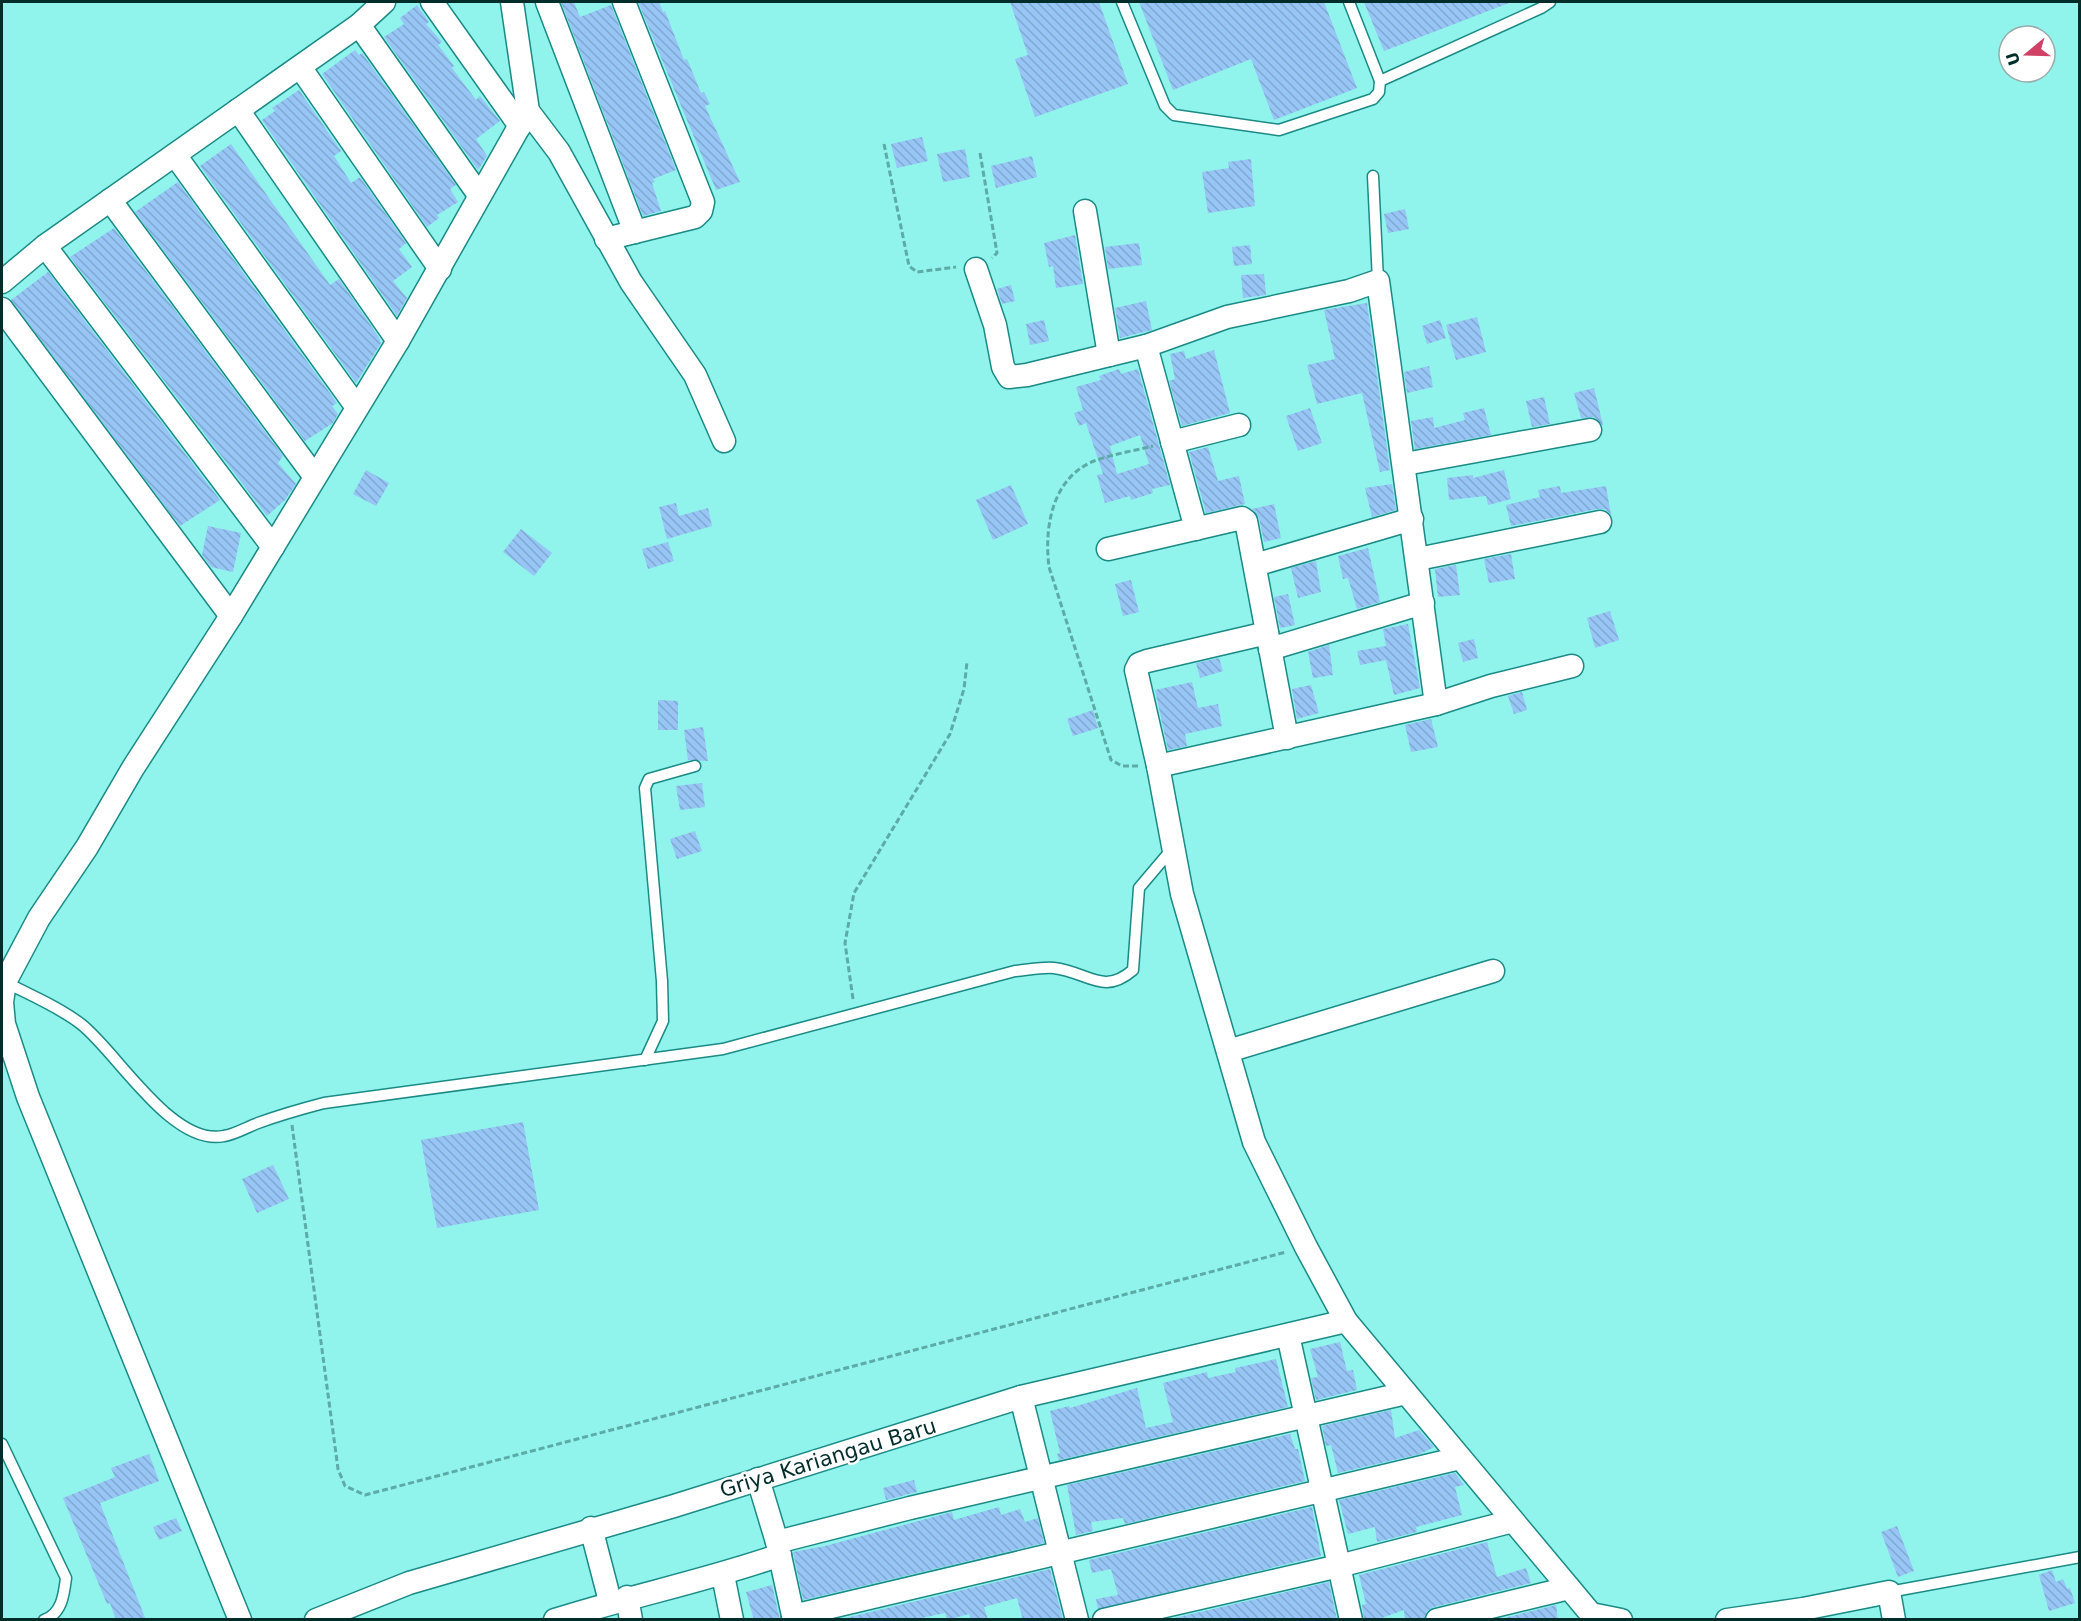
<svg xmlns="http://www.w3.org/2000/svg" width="2081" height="1621" viewBox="0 0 2081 1621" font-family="'DejaVu Sans',sans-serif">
  <defs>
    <pattern id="building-back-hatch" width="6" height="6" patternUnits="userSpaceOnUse" patternTransform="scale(1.5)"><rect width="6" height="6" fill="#97c5f5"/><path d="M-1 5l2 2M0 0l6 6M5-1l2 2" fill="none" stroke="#80a9d2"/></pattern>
  </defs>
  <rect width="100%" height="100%" fill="#90f3ec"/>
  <g fill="url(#building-back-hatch)" fill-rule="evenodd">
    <polygon points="561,2 574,2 580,17 611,5 676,170 653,179 655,182 652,183 661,211 643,216"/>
    <polygon points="638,2 659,2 663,12 665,11 684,60 687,59 701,93 704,92 710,104 705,106 740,182 716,190"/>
    <polygon points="1010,2 1099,2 1128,84 1035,117 1015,59 1028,55"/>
    <polygon points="1139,2 1324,2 1357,88 1274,120 1251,59 1173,90"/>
    <polygon points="1364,2 1509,2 1509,3 1384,51"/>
    <polygon points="417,5 429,22 426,24 442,42 438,45 454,66 452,68 476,100 480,96 500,121 476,139 487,156 478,170 384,37 404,24 400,18"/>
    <polygon points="355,50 359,55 362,53 456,185 450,189 458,202 437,215 439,218 427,227 322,74"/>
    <polygon points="299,90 341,151 334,156 351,183 360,177 406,243 399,249 412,267 393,281 407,298 397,316 262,120 275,111 272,108"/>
    <polygon points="922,137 928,161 897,168 891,144"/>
    <polygon points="231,144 330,285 339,279 378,336 381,343 356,383 200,166"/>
    <polygon points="965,149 970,177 943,182 937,154"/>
    <polygon points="1032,156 1037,177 996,188 991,166"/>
    <polygon points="1251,159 1255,206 1208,213 1202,172 1229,168 1228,162"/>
    <polygon points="178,182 337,403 332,406 338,414 333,423 305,441 135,212"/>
    <polygon points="1405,209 1409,229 1388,233 1384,214"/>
    <polygon points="114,228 283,456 278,463 296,484 285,500 267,516 70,257"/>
    <polygon points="1075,235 1083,284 1056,288 1053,266 1049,267 1044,243"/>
    <polygon points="1139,243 1142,265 1108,269 1105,247"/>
    <polygon points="1250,245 1252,264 1234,266 1232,247"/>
    <polygon points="48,272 220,500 180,526 11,300"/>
    <polygon points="1264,274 1266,295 1243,298 1241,275"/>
    <polygon points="1011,285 1015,301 1002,304 997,289"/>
    <polygon points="1146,301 1152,330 1120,338 1115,308"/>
    <polygon points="1367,303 1390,470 1380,472 1362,393 1317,404 1307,365 1335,359 1324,310"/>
    <polygon points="1477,317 1486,352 1456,360 1446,325"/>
    <polygon points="1044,320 1049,341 1030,345 1026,324"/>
    <polygon points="1440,320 1446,338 1427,344 1422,326"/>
    <polygon points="1214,350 1230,413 1182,426 1169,381 1175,379 1170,354 1184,351 1186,359"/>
    <polygon points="1429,366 1433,387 1407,393 1404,372"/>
    <path d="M 1119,369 L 1121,374 L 1138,369 L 1170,485 L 1152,489 L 1153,493 L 1131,500 L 1130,496 L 1105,503 L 1097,475 L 1103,474 L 1086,423 L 1079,426 L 1074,413 L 1083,410 L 1076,387 L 1101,380 L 1099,376 ZM 1140,435 L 1149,464 L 1117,474 L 1110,446 Z"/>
    <polygon points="1594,388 1603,425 1602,425 1594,417 1581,418 1574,393"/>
    <polygon points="1544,397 1550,424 1532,427 1526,401"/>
    <polygon points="1310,408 1322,443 1298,451 1286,416"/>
    <polygon points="1484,408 1491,435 1415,449 1411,421 1433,417 1434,428 1465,420 1463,413"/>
    <polygon points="1208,447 1218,481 1239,476 1245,504 1206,513 1189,452"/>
    <polygon points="366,470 389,483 376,506 353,494"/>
    <polygon points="1504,470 1511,499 1488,505 1486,496 1449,500 1447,478 1473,475 1473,478"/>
    <polygon points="1392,484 1396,510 1372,517 1365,488"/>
    <polygon points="1011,485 1028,524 993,540 976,500"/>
    <polygon points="1560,486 1561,493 1606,486 1611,515 1605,509 1597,509 1511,526 1506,505 1540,497 1538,490"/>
    <polygon points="676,503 679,516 708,508 712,526 667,539 659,507"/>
    <polygon points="1274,504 1281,538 1264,542 1259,518 1252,509"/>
    <polygon points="208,526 241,533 233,572 211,567 202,555"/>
    <polygon points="521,529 552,553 534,576 503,552"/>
    <polygon points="668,542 674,561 648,569 642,549"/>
    <polygon points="1368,548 1380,602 1357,609 1348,578 1343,579 1338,556"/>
    <polygon points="1511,554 1515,579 1489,583 1484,559"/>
    <polygon points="1316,561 1321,592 1298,598 1291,568"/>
    <polygon points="1456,565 1460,595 1438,597 1435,569"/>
    <polygon points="1131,580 1139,612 1123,616 1115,584"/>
    <polygon points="1288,594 1295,625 1280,628 1274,597"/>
    <polygon points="1610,611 1619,640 1595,648 1587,618"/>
    <polygon points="1408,624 1420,688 1394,695 1386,660 1360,665 1357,651 1386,646 1383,629"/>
    <polygon points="1474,639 1478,658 1463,662 1458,643"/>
    <polygon points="1329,645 1333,675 1313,678 1308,652"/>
    <polygon points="1219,658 1223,671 1200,678 1196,663"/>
    <polygon points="1192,682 1198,708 1218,704 1222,726 1185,734 1187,746 1168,750 1155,690"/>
    <polygon points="1311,685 1319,713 1297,719 1292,689"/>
    <polygon points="1522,692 1527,710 1514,714 1508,696"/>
    <polygon points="658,700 678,701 678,730 658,730"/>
    <polygon points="1093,710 1098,728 1073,736 1067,719"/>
    <polygon points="1431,719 1438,747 1411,752 1405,725"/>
    <polygon points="703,727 708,761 688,760 684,730"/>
    <polygon points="702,783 705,807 680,810 676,786"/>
    <polygon points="695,831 702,851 677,859 670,839"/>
    <polygon points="523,1122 539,1210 437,1228 421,1140"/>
    <polygon points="273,1165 289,1199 257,1213 242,1179"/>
    <polygon points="1340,1342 1347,1371 1353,1370 1357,1390 1316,1400 1311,1378 1318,1377 1310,1349"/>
    <polygon points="1276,1359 1288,1407 1059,1460 1057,1454 1060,1453 1050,1411 1069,1406 1070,1408 1137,1388 1146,1428 1173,1422 1163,1383 1207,1372 1208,1378 1236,1372 1235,1368"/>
    <polygon points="1391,1410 1395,1438 1419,1430 1434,1447 1420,1454 1338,1473 1331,1445 1326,1446 1322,1426"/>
    <polygon points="1290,1434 1295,1449 1298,1449 1305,1481 1125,1524 1123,1518 1091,1522 1093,1531 1076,1535 1067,1485"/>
    <polygon points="149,1454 159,1481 100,1503 146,1620 116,1620 110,1603 107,1604 63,1498 115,1477 111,1468"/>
    <polygon points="1455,1473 1464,1485 1455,1487 1462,1515 1416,1527 1417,1532 1377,1542 1375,1527 1348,1534 1339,1500"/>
    <polygon points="914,1480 917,1492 886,1500 883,1488"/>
    <polygon points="999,1507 1001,1515 1020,1509 1025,1522 1038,1518 1044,1543 803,1600 793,1552 825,1546 952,1512 954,1520"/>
    <polygon points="1312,1507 1321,1556 1098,1609 1096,1599 1118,1595 1111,1569 1092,1573 1089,1560"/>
    <polygon points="176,1518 182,1531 159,1540 153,1527"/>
    <polygon points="1897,1526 1914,1571 1898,1577 1881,1532"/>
    <polygon points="1487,1542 1497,1577 1526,1568 1531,1583 1434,1607 1427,1611 1424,1620 1405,1620 1404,1610 1376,1620 1364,1620 1362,1605 1366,1604 1359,1575"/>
    <polygon points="1050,1569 1063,1620 1023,1620 1017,1598 984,1607 988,1620 971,1620 969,1614 947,1620 945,1613 912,1620 837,1620"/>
    <polygon points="2052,1570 2056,1582 2063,1579 2067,1589 2070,1588 2075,1603 2049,1611 2039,1575"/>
    <polygon points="1329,1582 1337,1620 1166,1620"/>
    <polygon points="772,1585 780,1620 754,1620 746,1592"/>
    <polygon points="1556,1605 1558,1620 1496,1620"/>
  </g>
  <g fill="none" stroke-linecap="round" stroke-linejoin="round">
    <defs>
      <g id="service">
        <polyline points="1122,2 1165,106 1174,115 1279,130 1373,99 1379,92 1380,81 1349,2"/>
        <polyline points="1380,81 1541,8 1550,2"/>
        <polyline points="1373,176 1378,281"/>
        <path d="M 5,982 C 30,995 59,1007 81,1024 C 117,1052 172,1147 224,1136 C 236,1134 247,1127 258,1123 C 280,1115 301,1109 324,1103 L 723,1049 L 1015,971 C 1028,970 1041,967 1054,968 C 1088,972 1103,996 1133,970 L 1139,888 L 1172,849"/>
        <polyline points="645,1060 663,1021 662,981 645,788 649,779 695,766"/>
        <path d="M 2,1444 L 66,1578 C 64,1594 62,1614 44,1620"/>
        <polyline points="1889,1592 2080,1557"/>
      </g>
      <g id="minor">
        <polyline points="432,2 520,126"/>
        <polyline points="547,2 635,232"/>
        <polyline points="359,25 479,195"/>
        <polyline points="300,67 440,269"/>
        <polyline points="238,110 398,341"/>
        <polyline points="528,111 559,152 631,282 695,375 724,441"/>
        <polyline points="175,155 356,406"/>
        <polyline points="110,200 315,477"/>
        <polyline points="1085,211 1109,355"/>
        <polyline points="606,239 695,217 701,211 703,202 624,2"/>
        <polyline points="45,246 273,547"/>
        <polyline points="976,269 995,325 1003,367 1009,377 1027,375 1146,346 1227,317 1349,291 1378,281 1436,704 1158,766"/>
        <polyline points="2,282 45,246 359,25 384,2"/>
        <polyline points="2,309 231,616"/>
        <polyline points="1146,346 1196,529"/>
        <polyline points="1172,442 1239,425"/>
        <polyline points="1405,464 1590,430"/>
        <polyline points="1108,549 1242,518 1246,521 1287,738"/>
        <polyline points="1418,559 1600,522"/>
        <polyline points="1255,565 1412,519"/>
        <polyline points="1267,633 1147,661 1139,664 1136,670 1158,766 1182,894 1254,1142 1306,1247 1346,1321 1591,1614 1621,1620"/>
        <polyline points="1270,649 1423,603"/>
        <polyline points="1436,704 1491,686 1572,666"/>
        <polyline points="1228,1051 1493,971"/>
        <polyline points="1288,1335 1351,1620"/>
        <polyline points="1021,1397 1077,1620"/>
        <polyline points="758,1479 777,1542 794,1620"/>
        <polyline points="591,1528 610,1601"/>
        <polyline points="777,1542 910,1508 1406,1393"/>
        <polyline points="723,1575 732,1620"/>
        <polyline points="627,1597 631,1620"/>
        <polyline points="793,1616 1460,1458"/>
        <polyline points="240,1620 28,1097 4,1024 2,1002 5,982 39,918 87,847 133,768 231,616 398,341 528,111 512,2"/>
        <polyline points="316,1620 409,1583 674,1506 1021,1397 1346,1321"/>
        <path d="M 555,1620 C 630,1596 706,1581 780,1555"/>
        <polyline points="1104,1620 1339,1566 1513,1521"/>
        <polyline points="1437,1620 1569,1588"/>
        <polyline points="1727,1620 1803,1609 1889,1592 1894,1620"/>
      </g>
    </defs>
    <use href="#service" stroke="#1a8a85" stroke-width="13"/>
    <use href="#minor" stroke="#1a8a85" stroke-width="25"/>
    <g stroke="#5caba6" stroke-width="3" stroke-dasharray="6 3" stroke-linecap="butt">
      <polyline points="884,144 909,266 917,272 956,267"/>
      <polyline points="980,153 997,253 992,258"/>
      <path d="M 1138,766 L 1122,766 L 1111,760 L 1049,567 C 1044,527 1052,478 1094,461 C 1112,454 1134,451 1153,446"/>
      <polyline points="853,999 845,943 854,893 950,734 964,689 967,662"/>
      <polyline points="292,1125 338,1469 345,1486 365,1495 1286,1252"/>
    </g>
    <use href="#service" stroke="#fff" stroke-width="10"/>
    <use href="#minor" stroke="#fff" stroke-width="22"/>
  </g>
  <g text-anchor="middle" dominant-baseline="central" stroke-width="5" stroke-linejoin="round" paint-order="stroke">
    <g font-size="21" fill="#002c2a" stroke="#fff">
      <text transform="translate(828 1458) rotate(-17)">Griya Kariangau Baru</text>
    </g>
  </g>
  <rect width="2081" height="1621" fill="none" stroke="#002c2a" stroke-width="6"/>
  <g transform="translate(2027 54) rotate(251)"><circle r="28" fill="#ffffff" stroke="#99abaa" stroke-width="1.5"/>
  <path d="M0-4.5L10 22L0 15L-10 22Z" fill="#d04165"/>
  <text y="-9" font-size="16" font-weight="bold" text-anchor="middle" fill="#002c2a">U</text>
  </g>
</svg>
